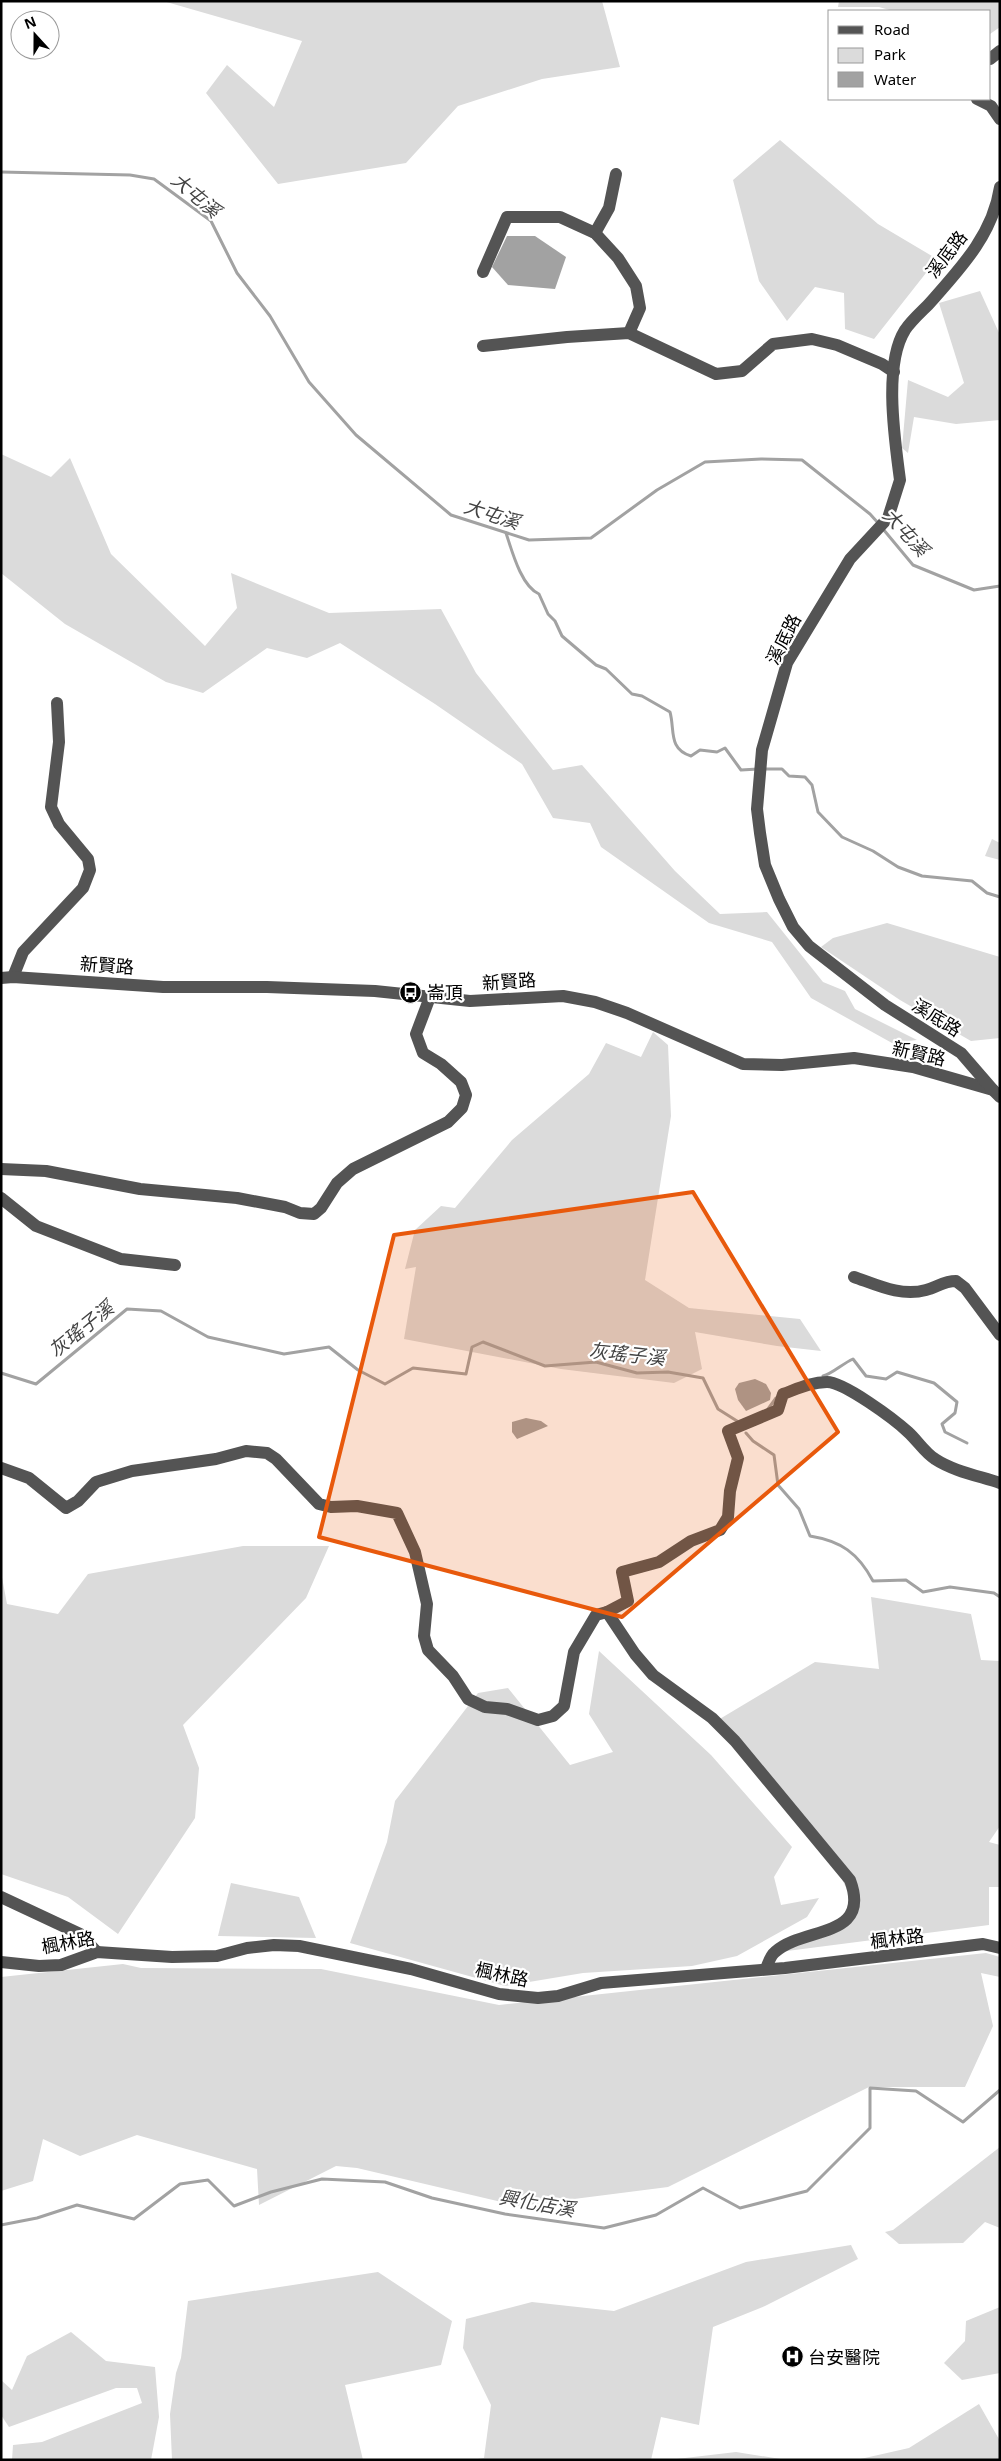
<svg xmlns="http://www.w3.org/2000/svg" width="1001" height="2461" viewBox="0 0 1001 2461" font-family="'Noto Sans','Noto Sans TC',sans-serif">
  <rect width="100%" height="100%" fill="#fff"/>
  <g fill="#dbdbdb">
    <polygon points="163,1 602,1 620,67 542,79 458,106 406,163 278,184 206,93 227,65 274,107 302,41"/>
    <polygon points="839,1 1000,1 1000,27 990,34 990,11 893,11 879,7 838,7"/>
    <polygon points="780,140 878,224 937,259 874,339 845,329 844,293 815,287 787,321 759,281 733,180"/>
    <polygon points="980,291 1000,335 1000,420 956,424 914,417 908,453 902,448 908,380 948,397 964,383 939,303"/>
    <polygon points="1,454 51,477 70,458 111,554 205,646 237,608 231,573 329,613 441,609 476,673 553,770 582,765 675,871 720,914 767,912 823,982 845,991 855,1009 917,1040 892,1043 811,998 772,942 709,923 601,847 590,823 553,818 522,764 435,704 340,643 307,658 267,648 203,693 166,682 65,624 1,573"/>
    <polygon points="992,839 1000,843 1000,860 985,856"/>
    <polygon points="887,923 1000,957 1000,1038 971,1041 900,1000 821,947 833,938"/>
    <polygon points="653,1032 668,1045 671,1116 645,1280 689,1308 800,1319 821,1351 777,1346 695,1332 702,1369 674,1383 561,1369 404,1339 416,1267 405,1269 415,1230 441,1206 455,1208 512,1140 589,1074 606,1043 641,1057"/>
    <polygon points="243,1546 329,1546 306,1598 183,1725 199,1768 195,1818 118,1934 68,1897 1,1874 1,1572 7,1604 58,1614 88,1574"/>
    <polygon points="871,1597 971,1614 981,1660 1000,1661 1000,1826 989,1842 1000,1845 1000,1887 989,1887 989,1925 787,1951 856,1908 836,1867 718,1720 815,1662 879,1669"/>
    <polygon points="599,1651 711,1755 792,1847 774,1877 781,1905 819,1898 807,1917 737,1956 692,1966 583,1973 505,1986 350,1943 387,1842 395,1801 478,1693 508,1688 570,1765 613,1752 589,1714"/>
    <polygon points="231,1883 299,1897 316,1938 218,1936"/>
    <polygon points="986,1953 1000,1957 1000,1977 981,1973 993,2026 965,2087 869,2087 668,2187 519,2206 357,2168 336,2166 259,2205 257,2169 137,2135 80,2156 43,2139 33,2181 1,2191 1,1977 123,1964 141,1968 321,1969 499,2005"/>
    <polygon points="1000,2147 1000,2228 985,2222 963,2243 899,2244 885,2232 893,2230"/>
    <polygon points="851,2245 858,2259 765,2306 713,2327 699,2425 661,2417 651,2460 472,2460 484,2458 491,2405 463,2348 466,2319 532,2302 614,2311 746,2262"/>
    <polygon points="378,2272 452,2321 441,2365 345,2385 363,2460 172,2460 170,2414 176,2373 181,2358 188,2301"/>
    <polygon points="1000,2307 1000,2373 962,2380 944,2363 965,2341 966,2321"/>
    <polygon points="71,2332 106,2361 155,2367 159,2417 151,2460 12,2460 13,2445 42,2442 142,2403 137,2388 116,2388 9,2427 1,2415 1,2380 12,2390 27,2356"/>
    <polygon points="979,2404 1000,2441 1000,2460 856,2460 909,2448"/>
    <polygon points="736,2452 787,2460 668,2460"/>
  </g>
  <g fill="#a2a2a2">
    <polygon points="507,236 535,236 566,257 555,289 508,285 492,267"/>
    <polygon points="755,1379 766,1384 771,1393 770,1400 746,1411 738,1400 735,1389 739,1383"/>
    <polygon points="526,1418 541,1421 548,1426 517,1439 512,1432 512,1422"/>
  </g>
  <g fill="none" stroke-linecap="round" stroke-linejoin="round">
    <g stroke="#a2a2a2" stroke-width="3">
      <polyline points="1,172 130,175 154,179 211,221 237,273 270,316 309,382 356,435 451,515 529,540 591,538 657,490 705,462 761,459 802,460 870,514 879,524"/>
      <polyline points="883,529 913,565 974,590 1000,586"/>
      <path d="M 506,533 C 512,551 521,586 539,594 L 548,614 L 555,621 L 562,636 L 596,665 L 606,669 L 632,694 L 642,696 L 670,712 C 675,730 668,749 691,756 L 700,750 L 717,752 L 725,748 L 741,770 L 758,769"/>
      <polyline points="764,769 782,769 789,776 805,777 812,785 818,812 842,837 873,851 898,867 922,876 972,881 987,893 1000,897"/>
      <polyline points="1,1373 36,1384 127,1309 161,1311 208,1337 284,1354 329,1347 358,1370 385,1384 413,1368 466,1374 472,1347 483,1342 545,1366 596,1362 637,1373 668,1372 703,1378 718,1409 737,1421"/>
      <path d="M 823,1376 C 832,1374 842,1364 853,1359 L 866,1376 L 886,1379 L 897,1372 L 934,1383 L 957,1402 L 955,1413 L 942,1424 L 945,1432 L 967,1443"/>
      <polyline points="768,1409 776,1398"/>
      <path d="M 746,1433 L 753,1441 L 774,1455 L 778,1485 L 799,1509 L 810,1536 C 841,1541 858,1553 873,1581 L 906,1580 L 923,1592 L 950,1587 L 994,1593 L 1000,1597"/>
      <polyline points="1,2225 37,2218 77,2205 134,2219 180,2184 208,2180 234,2206 271,2192 322,2179 385,2182 432,2198 505,2214 604,2228 656,2215 703,2188 740,2208 807,2191 870,2128 870,2088 916,2091 963,2122 1000,2090"/>
    </g>
    <g stroke="#545454" stroke-width="12">
      <polyline points="990,59 1000,51"/>
      <polyline points="977,99 991,106 1000,119"/>
      <polyline points="595,233 609,208 616,174"/>
      <polyline points="483,272 507,217 560,217 595,233 618,258 636,286 640,308 629,333"/>
      <polyline points="483,346 567,337 629,333 716,374 742,371 773,344 812,339 837,345 882,364 894,372"/>
      <polyline points="13,977 23,952 83,888 90,870 88,859 59,824 51,807 59,742 57,703"/>
      <polyline points="1,978 13,977 163,987 267,987 375,991 470,1001 563,996 595,1002 627,1013 743,1064 782,1065 854,1058 913,1067 993,1090 1000,1097"/>
      <path d="M 993,1090 L 961,1053 L 885,1005 L 809,946 L 793,927 L 779,899 L 765,865 L 760,833 L 757,809 L 762,750 L 787,663 L 850,559 L 888,518 L 900,480 C 895,441 883,365 905,330 C 911,321 920,313 928,305 C 959,270 993,235 1000,187"/>
      <polyline points="1,1169 46,1171 140,1189 237,1198 285,1207 300,1213 314,1214 321,1208 337,1183 353,1169 448,1122 462,1108 466,1095 461,1082 441,1064 423,1053 416,1034 430,997"/>
      <polyline points="1,1198 36,1226 121,1259 175,1265"/>
      <path d="M 854,1277 C 877,1285 901,1297 926,1290 C 937,1287 944,1281 956,1281 L 965,1288 L 1000,1335"/>
      <path d="M 1,1468 L 29,1478 L 66,1508 L 78,1501 L 96,1482 L 132,1471 L 216,1459 L 246,1451 L 267,1453 L 276,1459 L 319,1504 L 331,1507 L 357,1506 L 397,1513 L 415,1552 L 427,1604 L 424,1636 L 428,1650 L 453,1676 L 468,1699 L 485,1707 L 507,1709 L 538,1720 L 553,1716 L 564,1706 L 574,1652 L 596,1615 L 607,1612 L 635,1654 L 653,1675 L 712,1718 L 735,1741 L 850,1880 C 872,1939 804,1926 775,1952 C 771,1955 768,1963 766,1969"/>
      <path d="M 607,1612 L 628,1601 L 622,1572 L 659,1562 L 691,1541 L 720,1530 L 728,1517 L 730,1491 L 738,1458 L 728,1431 L 778,1410 L 783,1394 C 797,1389 811,1382 827,1382 C 844,1382 894,1419 908,1432 C 917,1440 925,1453 935,1459 C 953,1471 979,1476 1000,1483"/>
      <polyline points="1,1897 80,1934 97,1952"/>
      <polyline points="1,1962 39,1966 61,1965 97,1952 172,1957 217,1956 247,1948 274,1945 299,1946 411,1969 499,1994 538,1998 558,1996 601,1983 785,1968 983,1944 1000,1948"/>
    </g>
  </g>
  <path fill="#e8590c" fill-opacity="0.2" stroke="#e8590c" stroke-width="4" stroke-linejoin="round" d="M 693,1192 L 838,1432 L 622,1617 L 319,1537 L 394,1235 Z"/>
  <defs>
    <symbol id="bus-disc" viewBox="-11 -11 22 22"><circle r="9.5" fill="#000" stroke="#fff"/><path d="M-5-6H5V4H4V6H2V4H-2V6H-4V4H-5ZM-3.5-4V0h7V-4ZM-3.5 1.2v1.5H-2V1.2ZM2 1.2v1.5H3.5V1.2Z" fill="#fff"/></symbol>
    <symbol id="hospital-disc" viewBox="-11 -11 22 22"><circle r="9.5" fill="#000" stroke="#fff"/><path d="M-5-5h3v3.5h4V-5h3V5h-3V1.5h-4V5h-3Z" fill="#fff"/></symbol>
  </defs>
  <g fill-rule="evenodd">
    <use href="#bus-disc" x="398" y="980" width="25" height="25"/>
    <use href="#hospital-disc" x="780" y="2344" width="25" height="25"/>
  </g>
  <g text-anchor="middle" dominant-baseline="central" stroke-width="4.5" stroke-linejoin="round" paint-order="stroke">
    <g font-size="18" fill="#000" stroke="#fff">
      <text transform="translate(946 254) rotate(-52)">溪底路</text>
      <text transform="translate(783 639) rotate(-63)">溪底路</text>
      <text transform="translate(107 965) rotate(4)">新賢路</text>
      <text transform="translate(509 981) rotate(-4)">新賢路</text>
      <text transform="translate(937 1017) rotate(32)">溪底路</text>
      <text transform="translate(919 1053) rotate(13)">新賢路</text>
      <text transform="translate(897 1938) rotate(-7)">楓林路</text>
      <text transform="translate(68 1942) rotate(-10)">楓林路</text>
      <text transform="translate(502 1974) rotate(12)">楓林路</text>
    </g>
    <g font-size="18" fill="#000" stroke="#fff" text-anchor="start">
      <text x="427" y="992">崙頂</text>
      <text x="808" y="2357">台安醫院</text>
    </g>
    <g font-size="19" font-style="italic" fill="#434343" stroke="#fff">
      <text transform="translate(196 195) rotate(40)">大屯溪</text>
      <text transform="translate(492 514) rotate(18)">大屯溪</text>
      <text transform="translate(906 532) rotate(47)">大屯溪</text>
      <text transform="translate(81 1329) rotate(-39)">灰瑤子溪</text>
      <text transform="translate(627 1354) rotate(6)">灰瑤子溪</text>
      <text transform="translate(537 2203) rotate(10)">興化店溪</text>
    </g>
  </g>
  <rect width="1001" height="2461" fill="none" stroke="#000000" stroke-width="5"/>
  <rect x="828" y="10" width="162" height="90" fill="#ffffff" stroke="#999999"/>
  <rect x="838" y="26" width="25" height="8" fill="#545454" stroke="#999999"/>
  <text x="874" y="35" font-size="15" fill="#000000">Road</text>
  <rect x="838" y="48" width="25" height="15" fill="#dbdbdb" stroke="#999999"/>
  <text x="874" y="60" font-size="15" fill="#000000">Park</text>
  <rect x="838" y="72" width="25" height="15" fill="#a2a2a2" stroke="#999999"/>
  <text x="874" y="85" font-size="15" fill="#000000">Water</text>
  <g transform="translate(35 35) rotate(339)"><circle r="24" fill="#ffffff" stroke="#999999"/>
  <path d="M0-4L9 19L0 12L-9 19Z" fill="#000000"/>
  <text y="-8" font-size="14" font-weight="bold" text-anchor="middle" fill="#000000">N</text>
  </g>
</svg>
